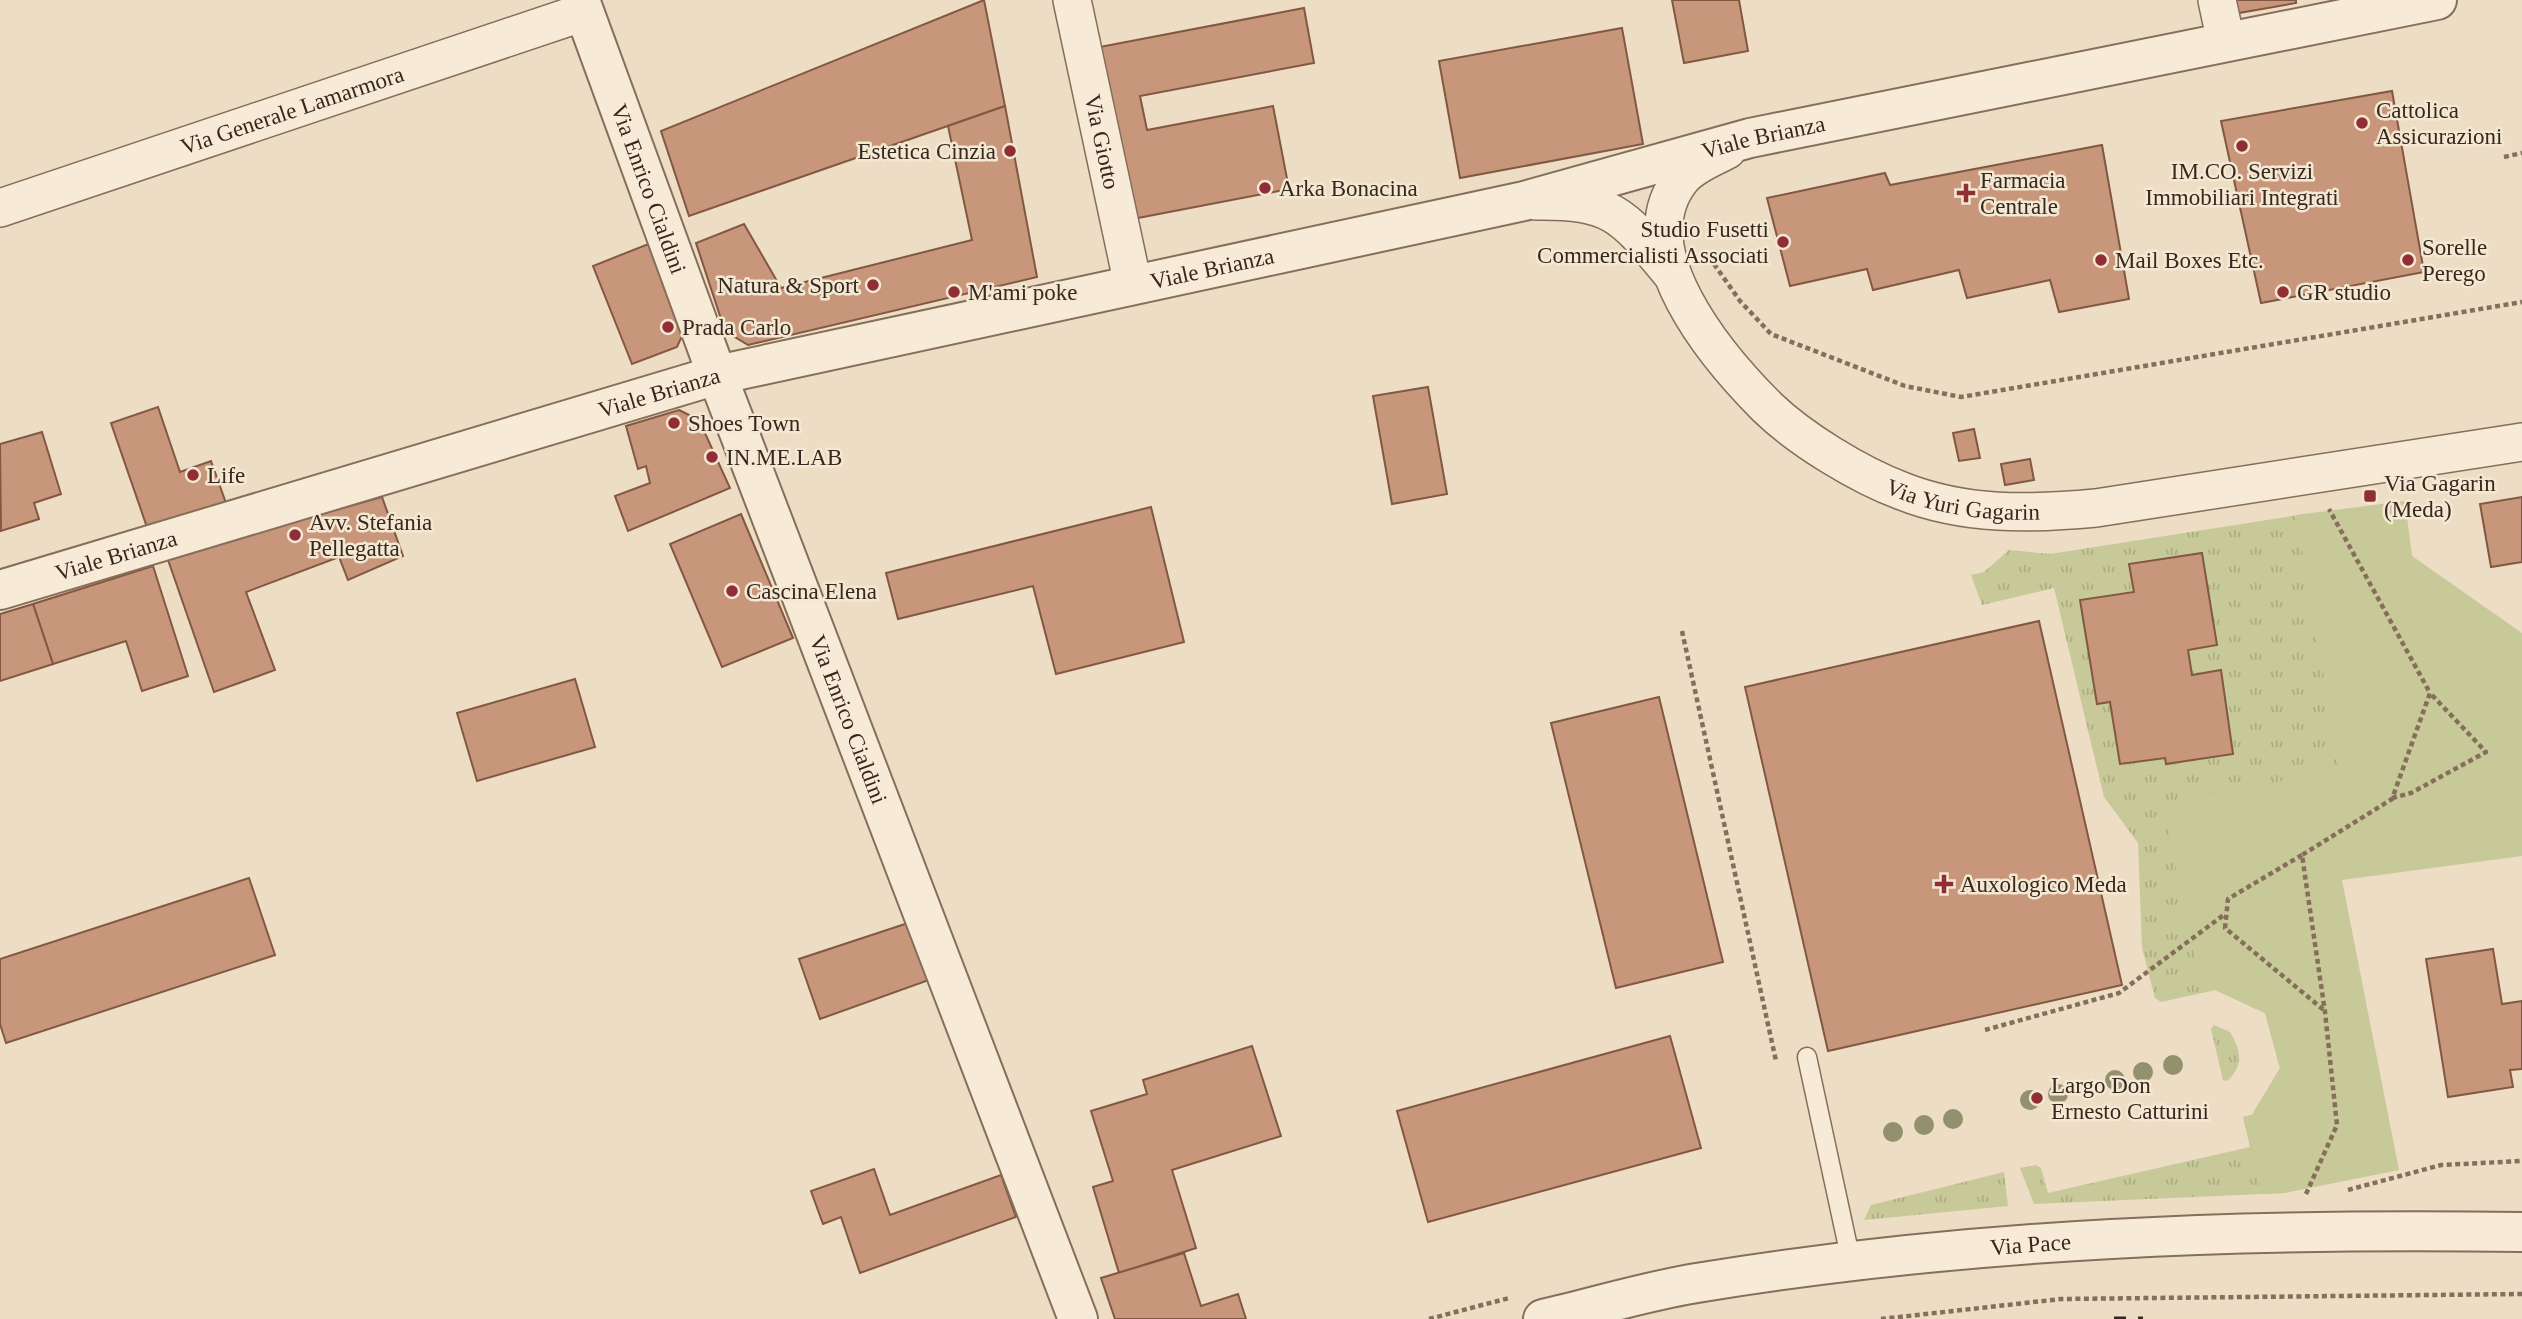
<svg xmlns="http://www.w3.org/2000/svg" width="2522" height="1319" viewBox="0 0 2522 1319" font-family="Georgia,serif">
  <defs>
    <pattern id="grass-tufts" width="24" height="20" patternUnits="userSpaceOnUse" patternTransform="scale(1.75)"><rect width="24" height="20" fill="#c7c998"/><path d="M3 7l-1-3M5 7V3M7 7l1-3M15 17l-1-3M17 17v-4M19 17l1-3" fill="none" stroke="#acad83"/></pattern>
  </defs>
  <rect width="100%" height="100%" fill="#ecddc4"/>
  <g fill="url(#grass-tufts)">
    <polygon points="2312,513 2410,681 2268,974 2311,1153 2285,1193 2034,1204 2020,1168 2036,1165 2041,1168 2048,1193 2250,1147 2243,1117 2252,1115 2280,1068 2265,1013 2215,990 2161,1002 2155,998 2142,948 2138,843 2104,797 2054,588 1982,605 1971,575 1984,572 2009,550 2050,554"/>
    <path d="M 2214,1025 L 2230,1032 C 2241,1050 2244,1066 2227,1081 L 2223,1080 L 2211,1029 Z"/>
    <polygon points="2004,1172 2008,1206 1864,1220 1871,1205"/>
  </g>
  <polygon fill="#c7c998" points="2405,501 2412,556 2522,633 2522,856 2342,880 2399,1170 2285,1193 2262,1194 2243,1117 2252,1115 2280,1068 2265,1013 2215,990 2202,993 2162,803 2340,770 2296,515"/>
  <g fill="#c8977b" stroke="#835842" stroke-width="2">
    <polygon points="984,0 1005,106 689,216 661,131"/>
    <polygon points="1672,0 1739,0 1748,51 1684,63"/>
    <polygon points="2230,0 2296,0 2296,3 2233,14"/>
    <polygon points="1304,8 1314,63 1140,96 1147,130 1273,106 1289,189 1117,222 1084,50"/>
    <polygon points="1622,28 1643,144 1460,178 1439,61"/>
    <polygon points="2392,91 2424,272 2261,303 2221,121"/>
    <polygon points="1005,106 1037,277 748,345 725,331 696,243 744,224 781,288 972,240 948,126"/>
    <polygon points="2102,145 2129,299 2059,312 2050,280 1967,298 1959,270 1873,290 1867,269 1790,286 1767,198 1885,173 1890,185"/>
    <polygon points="656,241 688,323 677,347 632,364 593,266"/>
    <polygon points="1428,387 1447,494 1392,504 1373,396"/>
    <polygon points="158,407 180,472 211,461 227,506 149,533 111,423"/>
    <polygon points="679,410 699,420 730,488 628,531 615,496 650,483 646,466 638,469 626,426"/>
    <polygon points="1974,429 1980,458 1959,461 1953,433"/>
    <polygon points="42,432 61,494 34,503 39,519 1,531 0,444"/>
    <polygon points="2030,459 2034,480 2005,485 2001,464"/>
    <polygon points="382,497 403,556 348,580 339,557 246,592 275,670 214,692 167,557"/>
    <polygon points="2522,497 2522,562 2491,567 2480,504"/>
    <polygon points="1151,507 1184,642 1056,674 1033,586 898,619 886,573"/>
    <polygon points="741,514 793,638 722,667 670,544"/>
    <polygon points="2202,553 2217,645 2188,650 2192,675 2221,670 2233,754 2166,764 2165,758 2120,764 2110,702 2097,704 2080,600 2134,592 2129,564"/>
    <polygon points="153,566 188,676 142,691 126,641 53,664 33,604"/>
    <polygon points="33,604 53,664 0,681 0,614"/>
    <polygon points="2039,621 2122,985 1828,1051 1745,687"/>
    <polygon points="575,679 595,747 477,781 457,713"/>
    <polygon points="1659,697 1723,962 1616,988 1551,723"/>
    <polygon points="249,878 275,955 6,1043 0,1024 0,959"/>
    <polygon points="908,923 929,980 820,1019 799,959"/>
    <polygon points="2493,949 2502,1004 2522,1001 2522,1069 2510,1070 2513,1087 2448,1097 2426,959"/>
    <polygon points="1670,1036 1701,1148 1428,1222 1397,1111"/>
    <polygon points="1252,1046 1281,1136 1172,1170 1196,1248 1119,1273 1093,1187 1113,1181 1091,1111 1147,1094 1143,1080"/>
    <polygon points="874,1169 890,1215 1001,1175 1016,1217 860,1273 841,1217 823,1224 811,1191"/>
    <polygon points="1184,1253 1201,1306 1238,1294 1246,1319 1115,1319 1101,1278"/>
  </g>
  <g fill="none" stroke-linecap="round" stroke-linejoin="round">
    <defs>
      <polyline id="service" points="1807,1057 1851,1261"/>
      <g id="minor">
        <path id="s1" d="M 1072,0 L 1133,285"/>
        <polyline points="2217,0 2226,42"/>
        <path id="s2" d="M 1727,150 C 1712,158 1693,165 1682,178 C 1624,248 1718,358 1767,407 C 1800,439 1859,475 1902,491 C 1965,516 2030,514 2096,508 L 2522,442"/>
        <path d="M 1536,201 C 1613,200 1623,215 1670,272"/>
        <path id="s3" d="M 0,208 L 584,12"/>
      </g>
      <g id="tertiary">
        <path id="s4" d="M 580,0 L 717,375 L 1078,1319"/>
        <path id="s5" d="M 0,590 L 717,375 L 1524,201 L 1750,138 L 2437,0"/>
        <path id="s6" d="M 1543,1319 C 1596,1307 1649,1290 1703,1282 C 1973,1238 2249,1228 2522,1232"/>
      </g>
    </defs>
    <use href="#service" stroke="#856f5b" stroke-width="21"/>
    <use href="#minor" stroke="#856f5b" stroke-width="40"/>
    <use href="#tertiary" stroke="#856f5b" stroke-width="42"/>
    <g stroke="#856f5b" stroke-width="4.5" stroke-dasharray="5 3.5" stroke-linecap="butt">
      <polyline points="2504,157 2522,153"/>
      <polyline points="1714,264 1740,301 1771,334 1905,386 1961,397 2522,302"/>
      <polyline points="1682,631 1776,1061"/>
      <polyline points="2392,798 2411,793 2486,752 2430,693"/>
      <polyline points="2302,855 2228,899 2225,928 2325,1011"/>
      <polyline points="1985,1030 2119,993 2225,914"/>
      <polyline points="2348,1190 2441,1165 2522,1161"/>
      <polyline points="2306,1194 2337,1125 2325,1012 2302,855 2392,799 2430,693 2329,509"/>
      <polyline points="1429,1319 1509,1298"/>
      <polyline points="1881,1319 2061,1299 2522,1294"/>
    </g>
    <use href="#service" stroke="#f7ebd7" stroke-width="18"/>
    <use href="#minor" stroke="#f7ebd7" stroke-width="37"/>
    <use href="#tertiary" stroke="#f7ebd7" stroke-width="38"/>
    <polyline stroke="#36281e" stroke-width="5" stroke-dasharray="12 12" stroke-linecap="butt" points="2114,1319 2143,1319"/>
  </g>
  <g fill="#92906d">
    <circle cx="2173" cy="1065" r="10"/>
    <circle cx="2143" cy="1072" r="10"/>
    <circle cx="2115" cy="1080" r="10"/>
    <circle cx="2058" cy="1094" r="10"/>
    <circle cx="2030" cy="1100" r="10"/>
    <circle cx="1953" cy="1119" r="10"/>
    <circle cx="1924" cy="1125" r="10"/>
    <circle cx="1893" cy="1132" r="10"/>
  </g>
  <g fill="#912e35" stroke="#f4e8d3" stroke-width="2.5">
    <circle cx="2362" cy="123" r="7"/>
    <circle cx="2242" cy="146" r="7"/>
    <circle cx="1010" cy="151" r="7"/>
    <circle cx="1265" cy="188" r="7"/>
    <path d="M1962.5 182.5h7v7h7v7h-7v7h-7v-7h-7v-7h7z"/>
    <circle cx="1783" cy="242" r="7"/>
    <circle cx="2101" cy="260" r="7"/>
    <circle cx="2408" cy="260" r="7"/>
    <circle cx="873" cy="285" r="7"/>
    <circle cx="954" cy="292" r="7"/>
    <circle cx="2283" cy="292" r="7"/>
    <circle cx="668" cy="327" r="7"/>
    <circle cx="674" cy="423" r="7"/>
    <circle cx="712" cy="457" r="7"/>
    <circle cx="193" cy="475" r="7"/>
    <rect x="2363" y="489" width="14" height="14" rx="3.5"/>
    <circle cx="295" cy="535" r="7"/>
    <circle cx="732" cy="591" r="7"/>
    <path d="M1940.5 873.5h7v7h7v7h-7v7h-7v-7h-7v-7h7z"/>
    <circle cx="2037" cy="1098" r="7"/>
  </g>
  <g text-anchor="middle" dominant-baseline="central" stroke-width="5" stroke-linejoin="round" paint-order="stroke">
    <g font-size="23" fill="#36281e" stroke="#f4e8d3">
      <text stroke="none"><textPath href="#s3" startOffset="308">Via Generale Lamarmora</textPath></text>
      <text stroke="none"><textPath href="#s5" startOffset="1822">Viale Brianza</textPath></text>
      <text stroke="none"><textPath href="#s1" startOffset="145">Via Giotto</textPath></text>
      <text stroke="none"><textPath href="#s4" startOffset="201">Via Enrico Cialdini</textPath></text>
      <text stroke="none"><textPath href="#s5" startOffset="1255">Viale Brianza</textPath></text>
      <text stroke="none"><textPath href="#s5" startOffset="688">Viale Brianza</textPath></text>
      <text stroke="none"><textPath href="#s2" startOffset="541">Via Yuri Gagarin</textPath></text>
      <text stroke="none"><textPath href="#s5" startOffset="121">Viale Brianza</textPath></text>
      <text stroke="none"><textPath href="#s4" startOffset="768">Via Enrico Cialdini</textPath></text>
      <text stroke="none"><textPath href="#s6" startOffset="494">Via Pace</textPath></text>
    </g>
    <g font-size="23" fill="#36281e" stroke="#f4e8d3" text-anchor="start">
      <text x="2376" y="110">Cattolica<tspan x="2376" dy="26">Assicurazioni</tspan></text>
      <text x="996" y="151" text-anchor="end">Estetica Cinzia</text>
      <text x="2242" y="171" text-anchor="middle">IM.CO. Servizi<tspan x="2242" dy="26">Immobiliari Integrati</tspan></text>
      <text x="1980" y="180">Farmacia<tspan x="1980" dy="26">Centrale</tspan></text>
      <text x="1279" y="188">Arka Bonacina</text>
      <text x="1769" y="229" text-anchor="end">Studio Fusetti<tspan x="1769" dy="26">Commercialisti Associati</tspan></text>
      <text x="2422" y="247">Sorelle<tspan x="2422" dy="26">Perego</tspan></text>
      <text x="2115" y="260">Mail Boxes Etc.</text>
      <text x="859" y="285" text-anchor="end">Natura &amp; Sport</text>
      <text x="968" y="292">M'ami poke</text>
      <text x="2297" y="292">GR studio</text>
      <text x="682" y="327">Prada Carlo</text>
      <text x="688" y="423">Shoes Town</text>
      <text x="726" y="457">IN.ME.LAB</text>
      <text x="207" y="475">Life</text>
      <text x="2384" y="483">Via Gagarin<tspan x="2384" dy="26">(Meda)</tspan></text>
      <text x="309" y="522">Avv. Stefania<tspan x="309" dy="26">Pellegatta</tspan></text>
      <text x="746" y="591">Cascina Elena</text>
      <text x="1960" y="884">Auxologico Meda</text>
      <text x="2051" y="1085">Largo Don<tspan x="2051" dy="26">Ernesto Catturini</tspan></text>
    </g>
  </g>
</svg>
